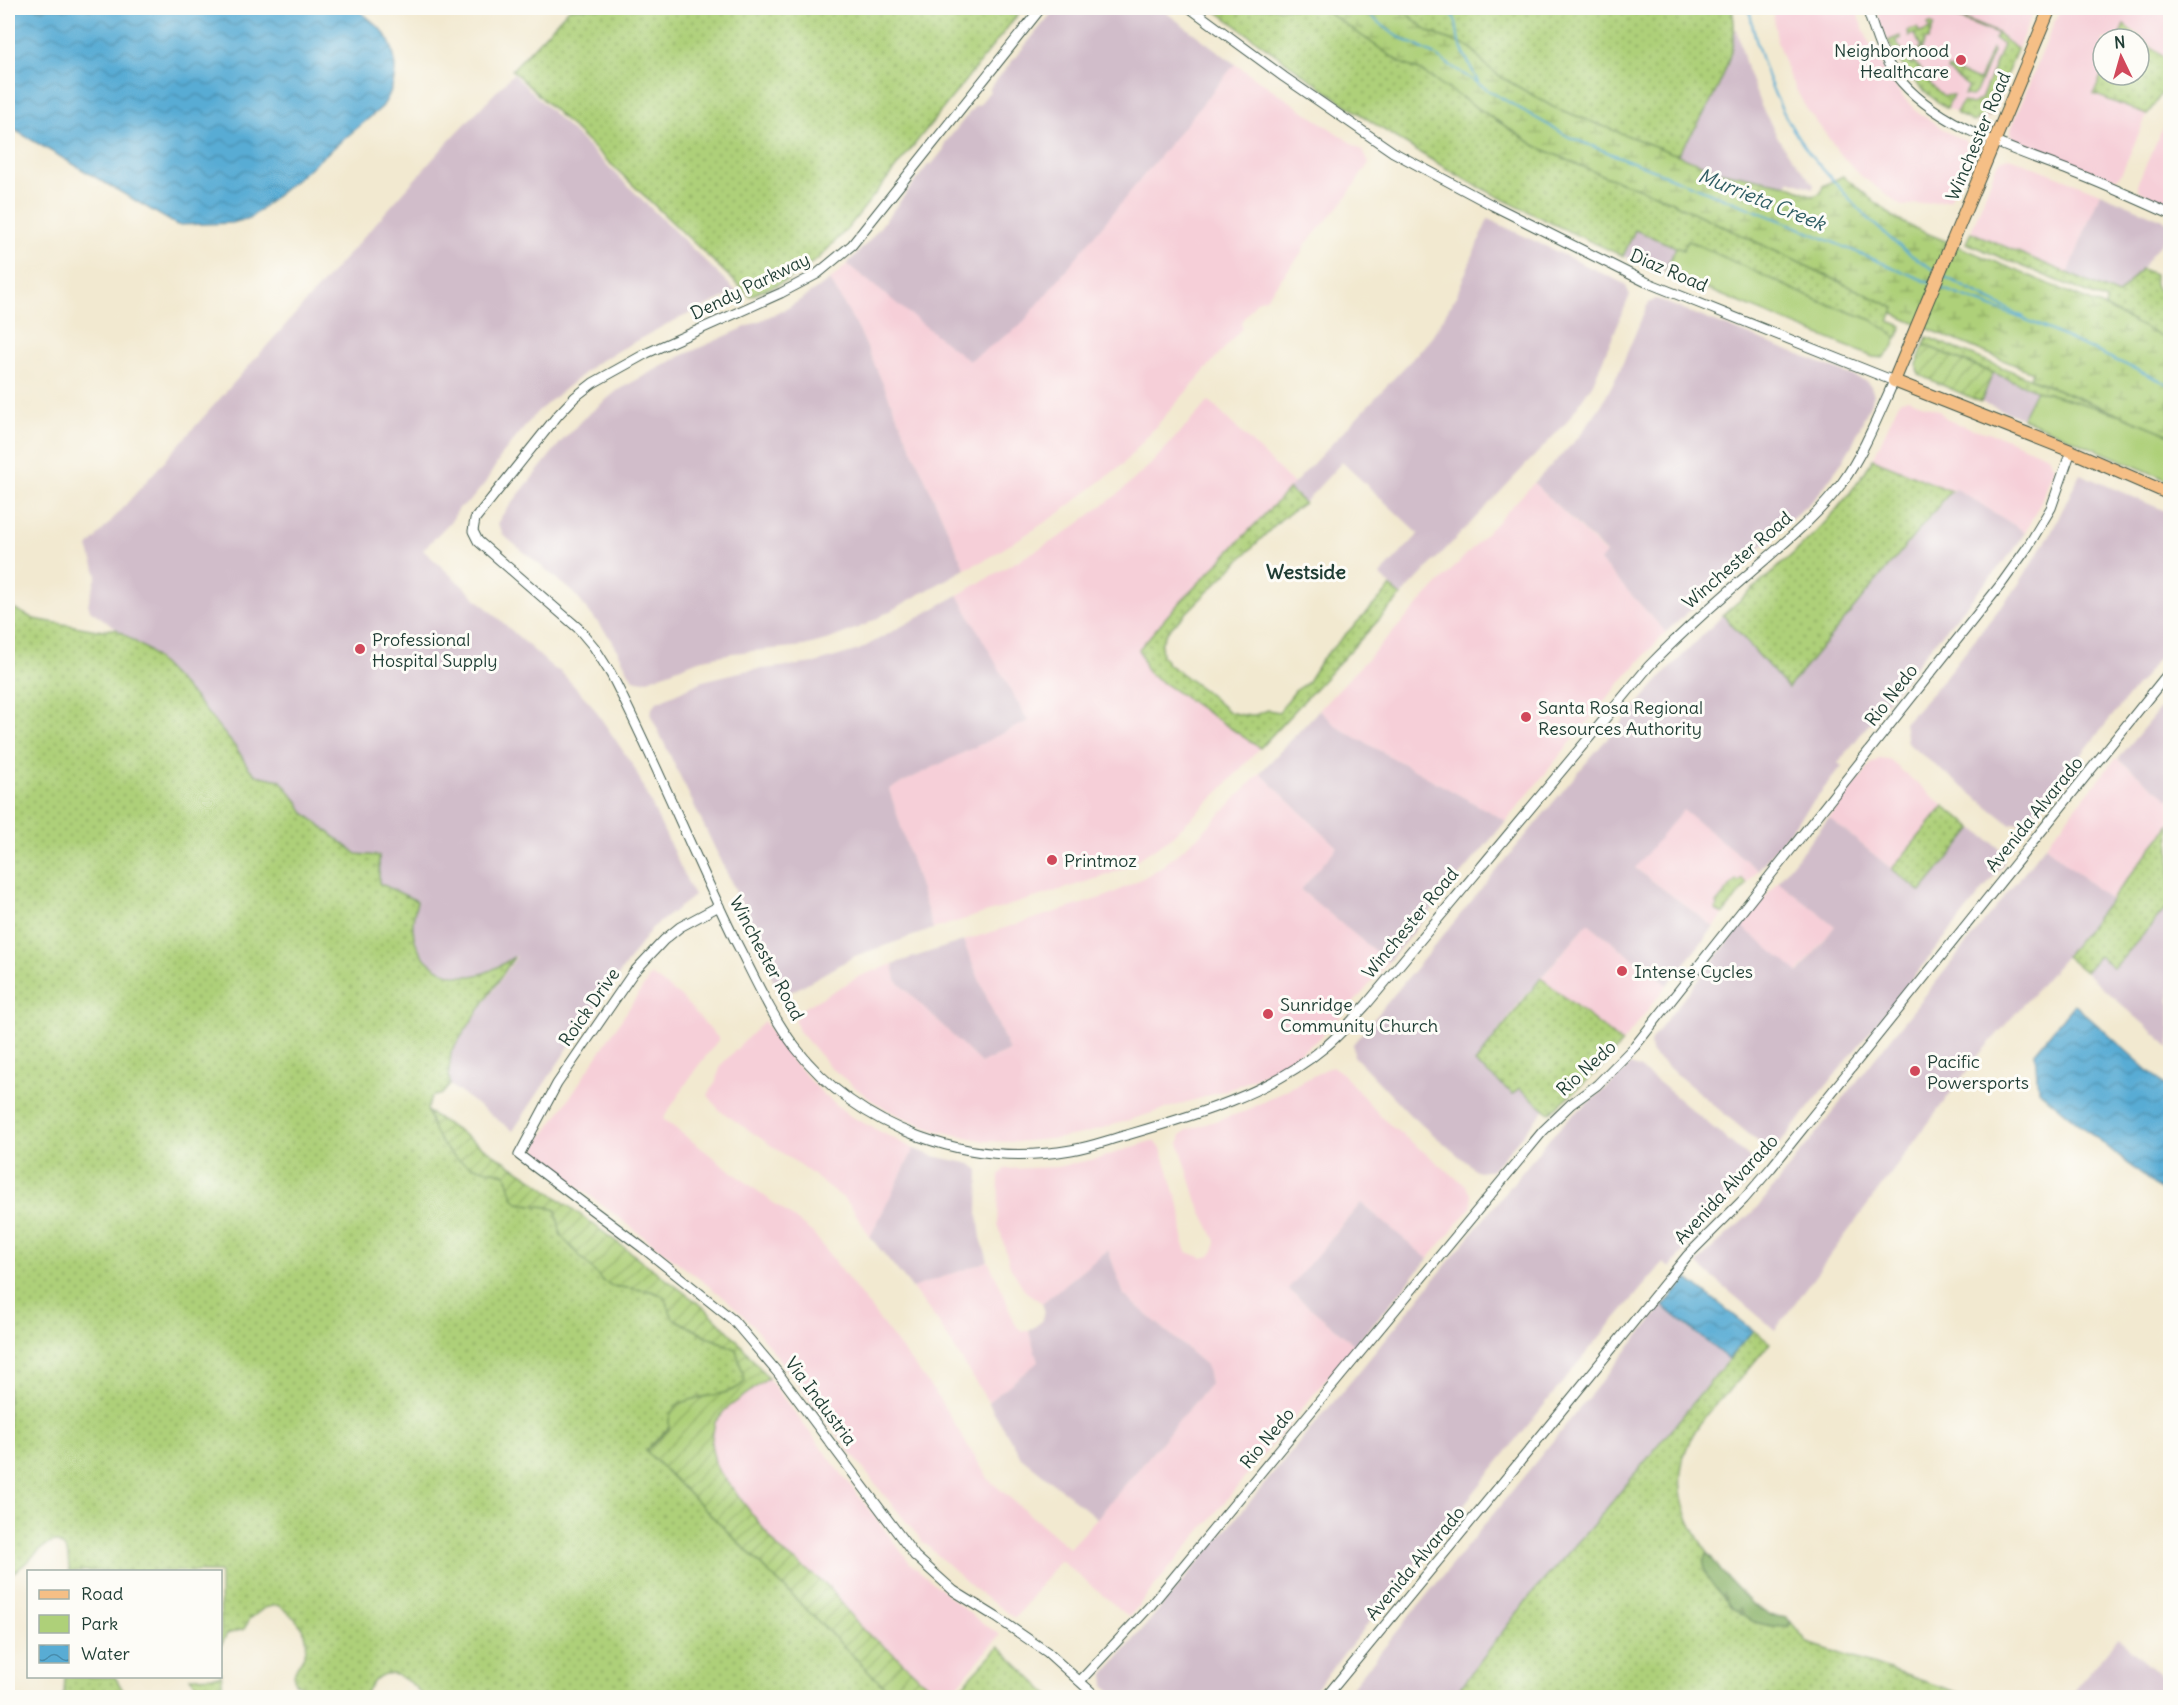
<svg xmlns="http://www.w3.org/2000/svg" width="2178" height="1705" viewBox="0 0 2178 1705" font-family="Delius,sans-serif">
  <defs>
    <pattern id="grass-dots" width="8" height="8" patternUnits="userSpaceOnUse" patternTransform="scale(1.5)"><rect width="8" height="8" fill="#aed079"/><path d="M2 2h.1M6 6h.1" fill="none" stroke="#8daa64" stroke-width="1.8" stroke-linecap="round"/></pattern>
    <pattern id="forest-firs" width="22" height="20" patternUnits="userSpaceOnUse" patternTransform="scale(1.5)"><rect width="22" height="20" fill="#8ab269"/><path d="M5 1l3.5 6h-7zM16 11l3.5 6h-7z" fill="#709257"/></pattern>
    <pattern id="wetland-marsh" width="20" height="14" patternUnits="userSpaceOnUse" patternTransform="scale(1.5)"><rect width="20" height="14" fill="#aed079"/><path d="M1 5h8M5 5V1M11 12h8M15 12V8" fill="none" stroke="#8daa64"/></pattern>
    <pattern id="garden-furrows" width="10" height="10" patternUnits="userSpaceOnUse" patternTransform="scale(1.5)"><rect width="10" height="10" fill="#aed079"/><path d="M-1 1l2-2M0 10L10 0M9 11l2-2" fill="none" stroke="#8daa64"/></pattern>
    <pattern id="water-waves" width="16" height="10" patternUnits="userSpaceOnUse" patternTransform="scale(1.5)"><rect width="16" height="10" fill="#58acd4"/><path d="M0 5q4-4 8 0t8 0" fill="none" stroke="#488dad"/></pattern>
  </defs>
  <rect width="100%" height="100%" fill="#fdfcf7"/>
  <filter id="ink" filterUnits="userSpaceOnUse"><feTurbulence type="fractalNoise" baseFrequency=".0167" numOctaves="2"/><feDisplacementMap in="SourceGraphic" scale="12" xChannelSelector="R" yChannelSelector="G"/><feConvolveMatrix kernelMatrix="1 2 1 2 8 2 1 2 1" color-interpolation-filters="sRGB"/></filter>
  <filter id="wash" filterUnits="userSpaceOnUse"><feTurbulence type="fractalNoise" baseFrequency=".008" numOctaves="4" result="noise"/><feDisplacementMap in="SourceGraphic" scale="24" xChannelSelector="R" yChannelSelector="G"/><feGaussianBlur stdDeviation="1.35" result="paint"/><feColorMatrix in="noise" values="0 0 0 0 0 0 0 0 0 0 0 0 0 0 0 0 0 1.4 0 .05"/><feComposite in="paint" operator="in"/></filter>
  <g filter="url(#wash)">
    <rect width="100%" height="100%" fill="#f2e9d0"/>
    <g fill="#f6cfd8">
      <polygon points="1772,8 1857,8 1859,19 1871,47 1889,78 1903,97 1918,112 1949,133 1966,141 1971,154 1950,200 1902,206 1860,175 1842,156 1806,108 1789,76 1777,41"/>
      <polygon points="1877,8 2035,8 1988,119 1979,123 1957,114 1941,104 1914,80 1893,52 1881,26"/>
      <polygon points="2060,8 2170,8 2170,63 2135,31 2124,25 2118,39 2103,39 2103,71 2094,94 2147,115 2121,174 2117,178 2107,178 2017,141 2011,134 2011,129"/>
      <polygon points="1235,64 1363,151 1369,163 1343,202 1304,246 1303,251 1266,298 1257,301 1241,322 1242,328 1123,464 1058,514 987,559 965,569 860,332 830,280 847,264 969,360 1020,325"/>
      <polygon points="2170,112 2170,207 2141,192 2138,188 2138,182"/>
      <polygon points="2012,158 2100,193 2068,274 1971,232 1996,166 2002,159"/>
      <polygon points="1908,399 1938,410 1948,420 1973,429 2000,436 2048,456 2054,468 2039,506 2025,532 1955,488 1951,491 1873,459 1898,404 1901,400"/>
      <polygon points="1209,401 1294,484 1168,615 1139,649 1148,672 1260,748 1220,791 1169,839 1126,867 1105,876 933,929 889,789 1027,721 958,595 1063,535 1118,494 1150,465"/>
      <polygon points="1534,483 1606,554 1600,561 1666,632 1618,685 1506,821 1337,727 1319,710"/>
      <polygon points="1880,758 1888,759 1944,806 1892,869 1829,818 1871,764"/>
      <polygon points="2116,758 2170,800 2170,825 2110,900 2045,846"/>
      <polygon points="1260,773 1337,847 1301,890 1388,962 1359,997 1320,1038 1289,1061 1272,1070 1236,1087 1087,1133 1060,1138 1018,1142 985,1141 934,1130 894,1113 871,1100 831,1068 799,1031 795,1021 802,1009 860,976 893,964 896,980 981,1063 1009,1051 963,941 1107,896 1134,883 1160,868 1201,834"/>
      <polygon points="1683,810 1758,870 1714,927 1634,867"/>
      <polygon points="1778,881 1835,926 1798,973 1741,926"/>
      <polygon points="1588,923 1667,985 1622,1043 1541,978"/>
      <polygon points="651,975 681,997 719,1039 695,1070 663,1119 813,1233 936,1394 989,1480 1069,1548 1097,1518 1210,1384 1206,1365 1124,1295 1108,1250 1042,1303 1025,1291 1010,1266 998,1224 999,1176 1004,1169 1057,1167 1100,1158 1151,1141 1155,1142 1161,1148 1181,1211 1184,1246 1187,1252 1203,1258 1210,1256 1214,1251 1216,1241 1197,1202 1179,1143 1181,1135 1187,1130 1246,1111 1332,1066 1342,1073 1383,1119 1466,1186 1471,1194 1472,1206 1428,1259 1361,1203 1341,1226 1289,1290 1355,1345 1129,1617 1060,1560 1015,1618 979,1593 923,1542 875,1484 752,1324 727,1300 538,1156 536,1151 539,1141 558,1115"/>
      <polygon points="764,1021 790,1058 822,1093 850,1116 914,1149 870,1237 851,1206 843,1198 800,1165 719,1110 708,1095 716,1081 721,1065"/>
      <polygon points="988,1261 1004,1294 1014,1322 1018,1328 1023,1331 1029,1331 1038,1362 988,1402 938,1322 912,1288"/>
      <polygon points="768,1378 910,1563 969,1613 1000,1635 948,1697 940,1697 894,1654 863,1630 779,1549 716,1467 711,1444 715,1422 725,1410"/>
    </g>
    <g fill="#d1bdca">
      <polygon points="1056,8 1160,8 1235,64 1020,326 969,361 847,264 870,240 928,165 932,164 944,149 945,143 975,106 979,105 990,91 990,88"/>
      <polygon points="1736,28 1747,69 1761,106 1782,145 1814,185 1813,188 1789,180 1787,185 1722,172 1677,155 1698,125 1715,90 1729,57"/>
      <polygon points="513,74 737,292 667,324 596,363 537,412 502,455 485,483 470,501 459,508 452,520 423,550 553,668 561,672 591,704 634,767 694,896 652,928 590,1015 513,1131 450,1085 451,1052 517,956 482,974 464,977 444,972 425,961 417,944 413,928 416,901 379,883 357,854 303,812 299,803 280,780 256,775 248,767 237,749 149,651 90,610 88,604 97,575 88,547 448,142"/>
      <polygon points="2100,193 2170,223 2170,230 2141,269 2118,295 2068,274"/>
      <polygon points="1488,219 1625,284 1630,295 1593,383 1566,423 1401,596 1380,575 1419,534 1342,462 1304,503 1289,489 1430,340 1456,296"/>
      <polygon points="1634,230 1676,247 1665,272 1623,256"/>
      <polygon points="830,280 860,332 965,569 865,625 830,639 804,646 733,653 699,660 645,681 637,680 632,678 612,640 572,591 503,535 498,524 500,518 560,443 584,418 618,390 679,357 788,308"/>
      <polygon points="1656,299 1866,381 1871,386 1874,395 1852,445 1842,462 1817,496 1666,632 1600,561 1606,553 1534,483 1579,437 1602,404 1619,372 1646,308 1649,303"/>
      <polygon points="1993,373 2036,390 2022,418 1981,402"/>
      <polygon points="2080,474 2170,513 2170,644 2029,820 2010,824 1907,743 1904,723 1933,692 2018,585 2051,533"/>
      <polygon points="1955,488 2025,532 2014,550 1923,656 1838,763 1842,766 1758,870 1683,810 1635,868 1714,927 1667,985 1588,923 1519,1003 1475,1063 1513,1094 1518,1088 1545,1109 1492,1170 1478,1172 1410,1115 1354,1056 1353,1044 1590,758 1667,671 1723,615 1788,688"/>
      <polygon points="958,595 1028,721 889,789 933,929 855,956 793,991 785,994 777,989 735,890 651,716 652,708 657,702 703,681 744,671 815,663 859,650"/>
      <polygon points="2170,696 2170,800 2118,759"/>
      <polygon points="1319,710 1337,727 1506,821 1388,962 1301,890 1337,847 1260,773"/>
      <polygon points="1829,818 1920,892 1973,828 2002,850 2004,859 2003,865 1779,1145 1763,1146 1656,1057 1651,1052 1650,1043 1652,1038 1741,926 1799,973 1835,926 1778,881"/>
      <polygon points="2045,846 2110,900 2066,956 1978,1056 1775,1330 1697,1264 1710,1250 1758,1207 1895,1033"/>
      <polygon points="2170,904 2170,1047 2085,972 2099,955 2114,968"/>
      <polygon points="963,941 1009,1051 981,1063 896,980 893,964"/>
      <polygon points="1630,1065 1639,1068 1661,1084 1753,1161 1755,1172 1749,1182 1704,1226 1670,1268 1663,1263 1587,1352 1309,1697 1117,1697 1105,1685 1104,1675 1352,1380 1550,1138 1570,1117 1608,1087"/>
      <polygon points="914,1149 933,1156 971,1164 979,1170 978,1216 981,1238 988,1261 912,1288 870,1237"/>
      <polygon points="1361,1203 1428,1259 1355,1345 1288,1289"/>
      <polygon points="1108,1250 1124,1295 1206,1365 1210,1384 1097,1518 1021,1457 988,1402 1038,1362 1029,1331 1042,1321 1044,1309 1042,1303"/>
      <polygon points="1663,1306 1728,1359 1593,1525 1530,1596 1463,1684 1452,1697 1343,1698"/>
      <polygon points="2118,1639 2170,1683 2170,1697 2069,1697"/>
    </g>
    <g fill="url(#grass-dots)" stroke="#668656" stroke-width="1.5">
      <polygon points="570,8 1023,8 848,228 819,258 786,281 750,296 512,70"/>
      <path d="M 1212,8 L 1322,8 L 1401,63 L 1419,70 L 1536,146 L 1604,176 L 1655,194 L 1895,308 L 1889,321 L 1902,326 L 1897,338 L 1872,320 L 1816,300 L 1687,241 L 1683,250 L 1635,230 L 1623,256 C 1547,222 1471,186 1401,141 C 1336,100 1274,53 1212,8 Z"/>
      <path d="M 1400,8 L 1732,8 C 1733,15 1735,24 1734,31 C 1731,74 1702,120 1677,155 L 1553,107 L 1501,77 L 1484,64 L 1471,48 L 1429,32 Z"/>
      <polygon points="1938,8 1998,33 2006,41 2017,49 1990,116 1986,115 1973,122 1957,114 1956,112 1963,102 1972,104 1981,99 2003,45 1995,39 1997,34 1941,11 1938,15 1931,13 1930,9"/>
      <polygon points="1930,23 1934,25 1928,40 1925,40 1920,54 1918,49 1921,48 1915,34 1909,36 1908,31 1917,28 1920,33 1930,29 1928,24"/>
      <polygon points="2124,25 2170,63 2170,81 2147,115 2094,94 2103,71 2103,75 2139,75 2139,39 2118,39"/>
      <path d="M 1900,36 L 1901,39 L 1896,42 L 1911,65 L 1914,63 L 1932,80 L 1929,83 L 1944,96 L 1953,95 L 1947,108 C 1921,92 1901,68 1888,41 Z"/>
      <polygon points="1992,49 1993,52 1976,92 1971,96 1964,95 1969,87 1947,70 1948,68 1979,80"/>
      <path d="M 1971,232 L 2118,295 L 2141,269 L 2154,274 C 2154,289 2158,292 2170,298 L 2170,341 L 2106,308 L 2107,301 L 1966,243 Z"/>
      <polygon points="1927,337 2118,414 2036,390 1924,345"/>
      <path d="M 1873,459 L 1951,491 L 1788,688 L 1723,615 C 1780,565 1834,525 1873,459 Z"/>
      <polygon points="1289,489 1304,503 1280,520 1167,632 1161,644 1162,655 1168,664 1205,691 1229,712 1242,715 1255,715 1268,710 1279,712 1295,691 1307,683 1322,659 1391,587 1401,596 1260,748 1147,672 1139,649 1168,615"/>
      <path d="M 13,608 L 34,619 L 97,630 L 116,629 L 149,651 L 194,697 L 237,749 L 248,767 L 256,775 L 280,780 L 299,803 L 303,812 L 357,854 L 379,856 L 379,883 L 417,901 C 415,910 412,920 413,929 C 416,963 449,983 481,974 C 493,971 504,963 514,957 L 451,1052 L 449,1073 L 450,1085 L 442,1094 L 431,1097 L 427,1109 L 431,1123 L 469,1165 L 506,1174 L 518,1203 L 548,1207 L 556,1210 L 561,1236 L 612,1286 L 651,1291 L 664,1296 L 673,1318 L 708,1337 L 736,1349 L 745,1381 L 739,1388 L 729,1393 L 697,1398 L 646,1451 L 895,1697 L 423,1698 C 417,1685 394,1668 380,1676 C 372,1680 368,1691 362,1697 L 321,1697 L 295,1683 C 291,1669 301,1664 305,1652 C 312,1632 293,1615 278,1605 L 264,1608 L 250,1619 L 244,1629 L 227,1634 L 221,1646 L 220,1572 L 69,1571 C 68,1558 70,1546 54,1542 C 37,1546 27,1568 8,1575 L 8,609 Z"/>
      <polygon points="1944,806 1973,828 1921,892 1892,869"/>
      <polygon points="2170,825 2170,904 2114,968 2099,956 2085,972 2066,956"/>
      <polygon points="1742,879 1747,884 1723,914 1715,910 1718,906 1716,904 1736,880 1739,882"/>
      <polygon points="1541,978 1622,1043 1601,1068 1550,1113 1519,1088 1513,1094 1475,1063"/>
      <path d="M 1753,1330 L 1770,1343 C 1759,1356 1749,1369 1737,1382 C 1727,1394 1713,1405 1703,1419 C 1669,1465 1676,1509 1708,1553 L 1704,1561 L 1731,1608 L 1788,1627 L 1791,1622 L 1808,1643 L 1972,1697 L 1452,1698 L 1530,1596 L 1593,1525 Z"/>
      <polygon points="999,1647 1051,1697 952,1697"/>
      <polygon points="221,1672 224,1697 206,1697 190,1677 220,1676"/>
      <polygon points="65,1677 115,1677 127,1697 61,1697 64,1693"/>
    </g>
    <path fill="url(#forest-firs)" stroke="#54784e" stroke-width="1.5" d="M 1708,1553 L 1721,1571 L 1752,1604 L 1769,1615 L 1787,1618 L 1791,1622 L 1788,1627 C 1773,1627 1758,1625 1746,1618 C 1734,1612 1705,1580 1704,1567 C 1703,1561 1705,1558 1708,1553 Z"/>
    <polygon fill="url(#wetland-marsh)" stroke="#668656" stroke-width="1.5" points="1322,8 1400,8 1429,32 1471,48 1484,64 1501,77 1553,107 1722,172 1787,185 1813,196 1821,193 1823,186 1843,176 1895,218 1912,227 2106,308 2170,341 2170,435 2030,378 2032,372 1893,314 1895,308 1655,194 1604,176 1536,146 1419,70 1401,63"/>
    <g fill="#aed079" stroke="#668656" stroke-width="1.5">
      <polygon points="1687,240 1816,300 1872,320 1897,338 1892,349 1883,358 1873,357 1665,272 1676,247 1683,250"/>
      <polygon points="2036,390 2118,414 2170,435 2170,481 2022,418"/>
    </g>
    <g fill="url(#garden-furrows)" stroke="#668656" stroke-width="1.5">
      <path d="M 1924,345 L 1993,373 L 1981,402 L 1919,375 C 1914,364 1920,356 1924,345 Z"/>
      <path d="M 428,1112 L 534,1180 L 706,1309 L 737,1340 L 768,1378 L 725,1410 L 715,1422 L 711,1444 L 716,1467 L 779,1549 L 828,1586 L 863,1630 L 894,1654 L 940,1697 L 895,1697 L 646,1451 L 669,1429 C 664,1385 726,1406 745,1381 L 736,1349 L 708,1337 L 673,1318 L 664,1296 L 651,1291 L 612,1286 L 603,1281 L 561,1236 L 556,1210 L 548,1207 L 518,1203 L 513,1197 L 506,1174 C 494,1170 480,1170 469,1165 C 445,1156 434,1135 428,1112 Z"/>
    </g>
    <g fill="url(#water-waves)" stroke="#3c7484" stroke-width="1.5">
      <path d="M 8,8 L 356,8 C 365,16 376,23 384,33 C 400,55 398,85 382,107 L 250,218 L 232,223 L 177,225 L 8,126 Z"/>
      <polygon points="2074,1004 2170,1090 2170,1198 2038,1090 2035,1052"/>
      <polygon points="1688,1279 1753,1330 1728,1359 1663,1306"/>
    </g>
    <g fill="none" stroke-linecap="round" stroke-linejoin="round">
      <g stroke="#58acd4" stroke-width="2">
        <polyline points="1360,8 1395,35 1433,54 1491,92 1569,137 1792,225 1930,283"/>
        <polyline points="1449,8 1456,22 1459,43 1478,82"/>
        <path d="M 1749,8 C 1758,58 1776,108 1807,150 C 1819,166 1833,180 1846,195 C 1873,225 1901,251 1936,271"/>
        <polyline points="1943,276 2023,317"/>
        <polyline points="1938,287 2034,323 2170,385"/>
      </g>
    </g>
  </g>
  <g filter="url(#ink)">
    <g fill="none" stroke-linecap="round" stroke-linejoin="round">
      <defs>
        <g id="minor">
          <path d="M 1041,8 L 852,245 L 817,274 L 781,293 L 647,353 L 593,383 L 575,397 L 558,415 L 475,519 L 473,531 L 478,541 L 578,628 L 594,647 L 611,674 C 656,761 692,852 735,940 C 754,976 770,1014 795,1047 C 859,1130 969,1168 1071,1150 C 1090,1147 1108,1140 1127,1135 C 1196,1115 1269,1094 1325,1047 C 1340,1035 1353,1019 1366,1005 L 1649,666 C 1684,630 1722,597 1760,564 C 1789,539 1819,514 1842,483 C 1864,452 1878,416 1894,381 L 1646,282 L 1492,205 L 1393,152 L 1284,77 L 1190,8"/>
          <path d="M 1867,8 C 1874,30 1881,56 1896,75 C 1934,125 2013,149 2070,171 C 2104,184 2137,199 2170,214"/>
          <polyline points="719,906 680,927 664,940 633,973 557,1084 519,1155 643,1248 733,1320 778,1373 915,1556 954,1591 996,1617 1047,1652 1098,1698"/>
          <polyline points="1080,1681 1151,1605 1543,1131 1571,1104 1597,1085 1635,1046 2002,583 2027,548 2051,508 2071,451"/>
          <polyline points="1325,1698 1531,1448 1687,1256 1744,1199 1771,1168 2170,671"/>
        </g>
        <polyline id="major" points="2050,8 1894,381 2071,451 2170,494"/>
      </defs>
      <use href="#minor" stroke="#3f574b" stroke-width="11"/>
      <use href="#major" stroke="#3f574b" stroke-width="14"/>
      <use href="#minor" stroke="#fff" stroke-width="9"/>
      <use href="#major" stroke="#f5bf86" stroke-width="12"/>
    </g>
  </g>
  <g fill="#d1495b" stroke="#fdfcf7" stroke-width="2">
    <circle cx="1961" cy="60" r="6"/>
    <circle cx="360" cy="649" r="6"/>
    <circle cx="1526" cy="717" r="6"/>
    <circle cx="1052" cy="860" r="6"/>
    <circle cx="1622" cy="971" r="6"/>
    <circle cx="1268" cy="1014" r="6"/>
    <circle cx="1915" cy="1071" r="6"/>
  </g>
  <g text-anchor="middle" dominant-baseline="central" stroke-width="6" stroke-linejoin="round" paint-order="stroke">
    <g font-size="18" fill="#1f3d34" stroke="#fdfcf7" text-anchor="start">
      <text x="1949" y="50" text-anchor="end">Neighborhood<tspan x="1949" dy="21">Healthcare</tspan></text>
      <text x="372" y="639">Professional<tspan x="372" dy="21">Hospital Supply</tspan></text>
      <text x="1538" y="707">Santa Rosa Regional<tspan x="1538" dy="21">Resources Authority</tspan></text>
      <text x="1064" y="860">Printmoz</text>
      <text x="1634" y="971">Intense Cycles</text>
      <text x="1280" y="1004">Sunridge<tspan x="1280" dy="21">Community Church</tspan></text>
      <text x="1927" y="1061">Pacific<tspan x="1927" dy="21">Powersports</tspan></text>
    </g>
    <g font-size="18" fill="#1f3d34" stroke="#fdfcf7">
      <text transform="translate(1978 136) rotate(-67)">Winchester Road</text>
      <text transform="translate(1669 270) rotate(23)">Diaz Road</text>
      <text transform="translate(750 286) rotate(-26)">Dendy Parkway</text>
      <text transform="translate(1737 560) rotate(-41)">Winchester Road</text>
      <text transform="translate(1891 695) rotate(-52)">Rio Nedo</text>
      <text transform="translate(2034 814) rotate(-51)">Avenida Alvarado</text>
      <text transform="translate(1410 923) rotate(-50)">Winchester Road</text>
      <text transform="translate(767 958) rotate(62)">Winchester Road</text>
      <text transform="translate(589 1007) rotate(-55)">Roick Drive</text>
      <text transform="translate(1586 1068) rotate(-42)">Rio Nedo</text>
      <text transform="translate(1726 1189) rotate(-47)">Avenida Alvarado</text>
      <text transform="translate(821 1401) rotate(53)">Via Industria</text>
      <text transform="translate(1267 1438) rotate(-50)">Rio Nedo</text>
      <text transform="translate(1415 1563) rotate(-50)">Avenida Alvarado</text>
    </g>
    <g font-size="20" font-style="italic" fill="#305e64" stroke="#fdfcf7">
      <text transform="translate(1762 199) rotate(22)">Murrieta Creek</text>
    </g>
    <g font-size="20" font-weight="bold" fill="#1f3d34" stroke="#fdfcf7">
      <text x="1306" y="571">Westside</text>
    </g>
  </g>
  <rect width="2178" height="1705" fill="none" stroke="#fdfcf7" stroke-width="30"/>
  <rect x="27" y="1570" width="195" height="108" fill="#fdfcf7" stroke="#a4b0a9" stroke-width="1.5"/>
  <rect x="39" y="1590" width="30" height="9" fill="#f5bf86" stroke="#a4b0a9" stroke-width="1.5"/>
  <text x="81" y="1600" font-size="18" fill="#1f3d34">Road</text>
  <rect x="39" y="1615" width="30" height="18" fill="#aed079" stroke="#a4b0a9" stroke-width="1.5"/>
  <text x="81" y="1630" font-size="18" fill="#1f3d34">Park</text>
  <rect x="39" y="1645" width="30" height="18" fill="url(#water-waves)" stroke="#a4b0a9" stroke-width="1.5"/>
  <text x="81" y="1660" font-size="18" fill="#1f3d34">Water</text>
  <g transform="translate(2121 57) rotate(355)"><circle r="28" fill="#fdfcf7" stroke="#a4b0a9" stroke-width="1.5"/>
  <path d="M0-4.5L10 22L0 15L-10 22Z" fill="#d1495b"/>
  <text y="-9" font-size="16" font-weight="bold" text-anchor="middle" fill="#1f3d34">N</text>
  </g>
</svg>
